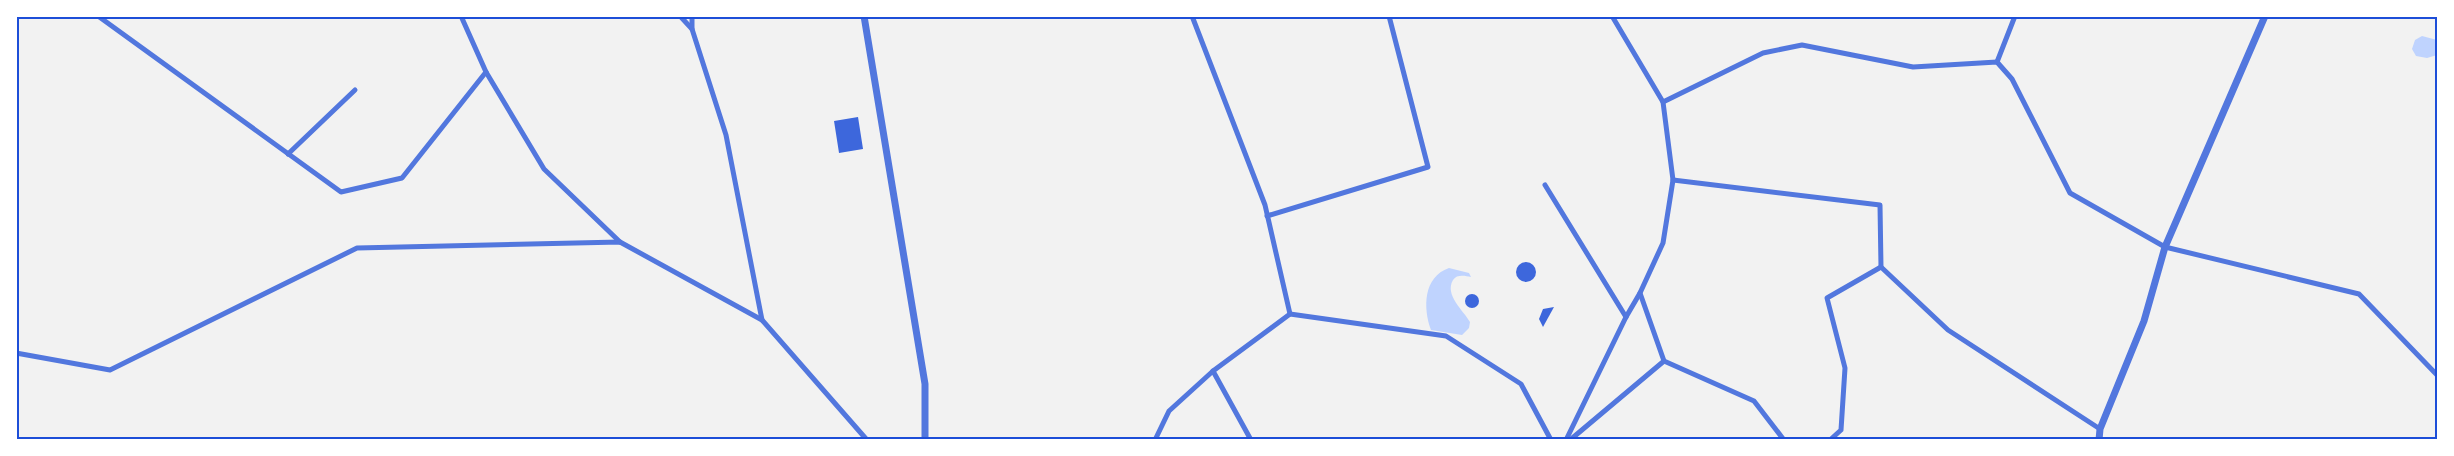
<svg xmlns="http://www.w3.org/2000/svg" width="2454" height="456" viewBox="0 0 2454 456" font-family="'Source Sans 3',sans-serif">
  <rect width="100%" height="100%" fill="#f2f2f2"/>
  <g fill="#bfd3fe">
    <polygon points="2422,36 2437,40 2437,55 2427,58 2416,56 2412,49 2415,40"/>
    <path d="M 1449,268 L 1469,273 L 1471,277 C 1465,276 1457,274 1453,280 C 1444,295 1464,311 1470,322 L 1469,328 L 1462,335 L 1431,330 C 1423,308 1423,277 1449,268 Z"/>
  </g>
  <g fill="#3d67dc">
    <polygon points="858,117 863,149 839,153 834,121"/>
    <circle cx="1526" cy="272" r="10"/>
    <circle cx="1472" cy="301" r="7"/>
    <polygon points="1554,307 1543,327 1539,319 1543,309"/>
  </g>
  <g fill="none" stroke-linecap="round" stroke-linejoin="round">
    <g stroke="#5277de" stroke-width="5">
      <polyline points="98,16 341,192 402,178 486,72"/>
      <polyline points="461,16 486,72 544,169 620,242"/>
      <polyline points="680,16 692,29 726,135 762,320"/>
      <polyline points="1192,16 1265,205 1290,314"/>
      <polyline points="1612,16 1663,102 1673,180 1663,243 1640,293 1664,361 1754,401 1784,440"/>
      <polyline points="692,29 692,16"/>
      <polyline points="1997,62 2015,16"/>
      <polyline points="1663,102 1763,53 1802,45 1913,67 1997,62 2012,79 2070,193 2165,247 2359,294 2438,376"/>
      <polyline points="288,154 355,90"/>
      <polyline points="1673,180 1880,205 1881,267 1948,330 2100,429"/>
      <polyline points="1545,185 1626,317"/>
      <polyline points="1267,216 1428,167 1389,16"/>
      <polyline points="16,353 110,370 357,248 620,242 762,320 867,440"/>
      <polyline points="1213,371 1251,440"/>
      <polyline points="1155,440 1169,411 1213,371 1290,314 1446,336 1521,384 1551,440"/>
      <polyline points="1566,440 1626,317 1640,293"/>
      <polyline points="1570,440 1664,361"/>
      <polyline points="1830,440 1841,430 1845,368 1827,298 1881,267"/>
    </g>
    <g stroke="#5277de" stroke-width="7">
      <polyline points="864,16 925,384 925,440"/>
      <polyline points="2099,440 2100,429 2144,321 2165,247 2265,16"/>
    </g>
  </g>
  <rect width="2454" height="456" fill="none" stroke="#ffffff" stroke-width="36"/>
  <rect x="18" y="18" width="2418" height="420" fill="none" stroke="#1d4ed8" stroke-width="2"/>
</svg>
